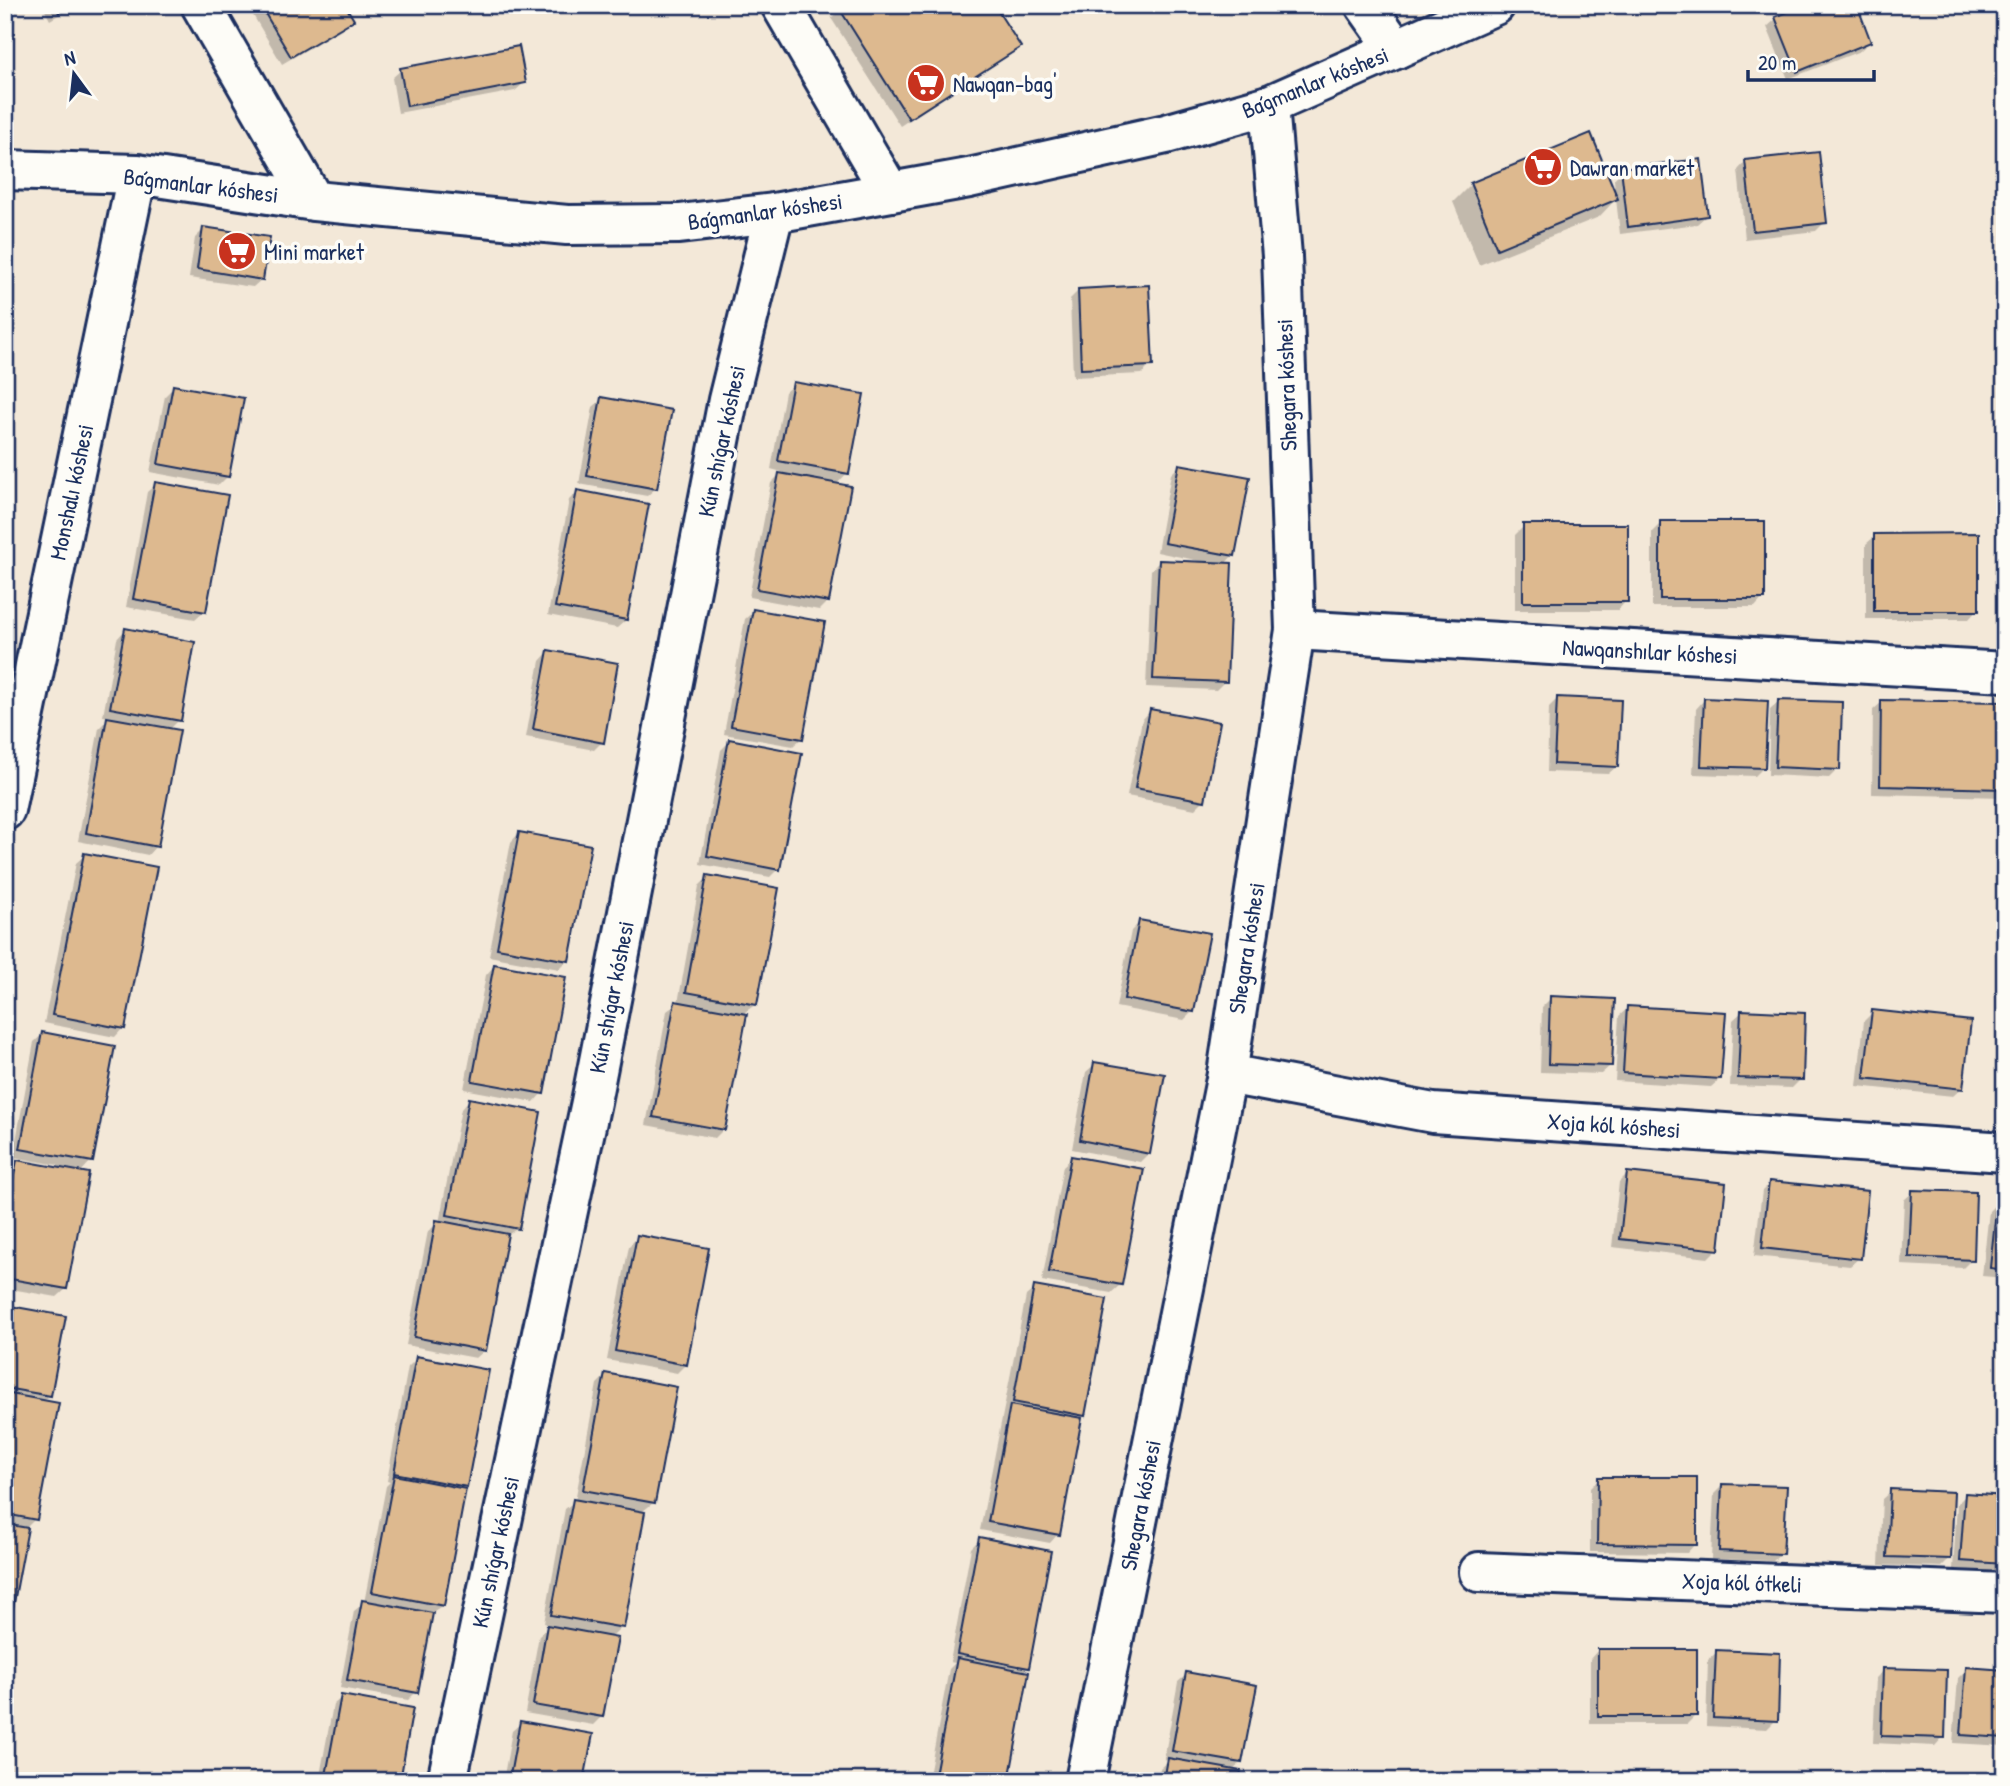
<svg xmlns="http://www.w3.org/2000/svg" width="2010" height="1786" viewBox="0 0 2010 1786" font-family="'Patrick Hand',sans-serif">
  <rect width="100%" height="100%" fill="#f3e8d8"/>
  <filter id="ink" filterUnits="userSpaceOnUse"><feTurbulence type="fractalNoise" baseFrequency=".0143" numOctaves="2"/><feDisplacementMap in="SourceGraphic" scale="14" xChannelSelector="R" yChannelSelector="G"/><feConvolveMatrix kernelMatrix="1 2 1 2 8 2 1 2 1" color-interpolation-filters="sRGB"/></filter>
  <g filter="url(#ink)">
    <g fill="#0003">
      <polygon points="42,5 75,5 50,20"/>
      <polygon points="247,5 343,5 352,20 343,28 282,64"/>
      <polygon points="846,5 1019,47 900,126 831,18"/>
      <polygon points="1776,19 1869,42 1860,51 1788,79 1767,27"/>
      <polygon points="401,70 524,83 515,91 398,113 392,78"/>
      <polygon points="1746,161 1825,222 1816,231 1745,239 1738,170"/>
      <polygon points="1622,170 1706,216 1697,224 1620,234 1616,199 1599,217 1479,265 1453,202 1471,184 1615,194 1614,179"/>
      <polygon points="204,229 262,279 253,287 189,278 195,238"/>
      <polygon points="1078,291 1151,365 1142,374 1073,377 1070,299"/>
      <polygon points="794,384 847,473 836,485 827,602 819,610 749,597 771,483 782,472 771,469 785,392"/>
      <polygon points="174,387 227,477 219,485 150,472 165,396"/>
      <polygon points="602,399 656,488 647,496 579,484 593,407"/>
      <polygon points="1179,466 1233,555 1224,565 1225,681 1216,690 1146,687 1151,570 1159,562 1214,564 1157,552 1171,474"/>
      <polygon points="156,484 204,611 195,619 126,607 147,492"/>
      <polygon points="577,492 626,620 617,628 548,615 569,500"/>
      <polygon points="1661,523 1763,598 1755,607 1652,607 1652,532"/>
      <polygon points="1524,526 1626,601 1618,610 1515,610 1515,535"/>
      <polygon points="1875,536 1977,610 1969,619 1866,619 1866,544"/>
      <polygon points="754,611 802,738 793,746 724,734 745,619"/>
      <polygon points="125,630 179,720 169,730 156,846 148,855 78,841 99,728 110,717 103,716 117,639"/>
      <polygon points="548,652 602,742 594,750 526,737 540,661"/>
      <polygon points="1558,698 1617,766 1608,774 1547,772 1549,707"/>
      <polygon points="1704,700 1763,768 1755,776 1693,774 1696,709"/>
      <polygon points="1779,702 1838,769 1829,778 1768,775 1770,710"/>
      <polygon points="1882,702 2005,704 2005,797 1872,794 1873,710"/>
      <polygon points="1150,711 1204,800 1195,809 1127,796 1142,720"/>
      <polygon points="730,741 778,869 770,877 700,864 721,750"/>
      <polygon points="519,833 568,960 559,969 489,956 511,842"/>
      <polygon points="85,855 123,1028 115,1037 44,1023 76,863"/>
      <polygon points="708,877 756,1004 745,1012 723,1130 715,1138 646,1125 667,1011 678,1003 699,886"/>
      <polygon points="1140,922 1193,1011 1184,1020 1116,1007 1131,931"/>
      <polygon points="494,966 542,1093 534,1102 464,1089 486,975"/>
      <polygon points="1551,998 1610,1066 1601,1074 1540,1072 1542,1007"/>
      <polygon points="1628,1008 1720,1079 1711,1087 1615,1081 1619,1016"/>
      <polygon points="1742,1012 1801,1079 1792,1088 1730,1086 1733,1020"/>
      <polygon points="1873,1012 1962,1088 1953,1096 1857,1086 1864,1021"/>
      <polygon points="43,1034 91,1161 80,1173 66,1289 57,1297 5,1288 5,1190 9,1170 17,1162 57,1169 58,1165 13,1157 34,1042"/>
      <polygon points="1095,1064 1149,1153 1140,1162 1072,1149 1086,1072"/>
      <polygon points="469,1100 518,1228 506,1236 485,1350 476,1358 406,1345 428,1231 439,1223 461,1109"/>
      <polygon points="1072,1158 1120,1285 1111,1293 1042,1281 1063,1166"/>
      <polygon points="1628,1173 1717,1249 1708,1258 1612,1247 1619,1182"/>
      <polygon points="1770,1183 1859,1258 1850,1266 1754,1256 1762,1191"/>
      <polygon points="1913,1192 1972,1259 1963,1268 1901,1265 1904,1200"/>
      <polygon points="1998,1202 2005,1203 2005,1278 1982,1276 1989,1211"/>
      <polygon points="638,1237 686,1364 677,1373 607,1360 629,1246"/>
      <polygon points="1035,1288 1083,1415 1058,1534 1050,1543 980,1530 1026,1296"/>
      <polygon points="5,1307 50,1395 43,1402 35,1519 26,1528 5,1637"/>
      <polygon points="417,1358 465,1486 461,1490 443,1605 431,1613 416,1692 408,1700 340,1688 354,1611 364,1603 386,1486 390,1482 387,1481 408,1367"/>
      <polygon points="606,1375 653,1503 643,1511 622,1627 611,1638 602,1716 593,1725 525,1713 539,1635 550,1625 544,1623 565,1509 575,1501 597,1384"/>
      <polygon points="1599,1479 1695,1544 1687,1553 1590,1552 1590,1488"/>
      <polygon points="1723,1485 1782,1553 1773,1561 1711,1559 1714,1494"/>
      <polygon points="1891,1491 1950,1558 1941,1567 1879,1565 1882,1499"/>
      <polygon points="1966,1495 2005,1498 2005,1573 1953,1569 1957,1504"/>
      <polygon points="980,1539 1028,1667 1023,1672 1007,1781 928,1781 949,1669 955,1663 950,1662 971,1548"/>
      <polygon points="1598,1650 1695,1716 1687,1724 1590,1724 1590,1659"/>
      <polygon points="1717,1652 1776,1720 1767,1729 1706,1726 1708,1660"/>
      <polygon points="1967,1669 2005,1672 2005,1746 1953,1743 1958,1678"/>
      <polygon points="1884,1670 1943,1737 1935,1746 1873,1743 1876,1678"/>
      <polygon points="1187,1674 1241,1763 1232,1771 1237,1781 1158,1781 1160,1768 1169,1760 1164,1759 1178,1682"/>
      <polygon points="342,1697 398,1781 319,1781 333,1705"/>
      <polygon points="521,1723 582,1781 503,1781 512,1731"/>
    </g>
    <g fill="#ddb98f" stroke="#1b2f5e" stroke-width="2">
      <polygon points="55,5 72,5 59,13"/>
      <polygon points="260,5 345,5 354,20 291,57"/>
      <polygon points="843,5 994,5 1021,47 909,119 839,8"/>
      <polygon points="1805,5 1857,5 1871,42 1797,72 1775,17"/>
      <polygon points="519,46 526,83 407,106 400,68"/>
      <polygon points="1591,133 1618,199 1497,249 1470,183"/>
      <polygon points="1819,152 1827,223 1753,231 1745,160"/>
      <polygon points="1701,159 1708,216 1628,227 1621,168"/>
      <polygon points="203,227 270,237 263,280 197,269"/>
      <polygon points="1149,285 1153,366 1081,369 1078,289"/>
      <polygon points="793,382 864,394 849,474 778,461"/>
      <polygon points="173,385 244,398 229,477 158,464"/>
      <polygon points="601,397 672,410 657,489 587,476"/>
      <polygon points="1179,464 1250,477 1235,556 1164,543"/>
      <polygon points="779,473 851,486 829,602 757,589"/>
      <polygon points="155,482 228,495 206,612 133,599"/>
      <polygon points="577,490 649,504 627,620 555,607"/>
      <rect x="1660" y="521" width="105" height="78"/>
      <rect x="1523" y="524" width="105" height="78"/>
      <polygon points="1979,533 1979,611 1874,611 1874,534"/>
      <polygon points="1159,560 1232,563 1227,682 1153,679"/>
      <polygon points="753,609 825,622 803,739 731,726"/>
      <polygon points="125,628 195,642 181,721 110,708"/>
      <polygon points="548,650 618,663 604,743 533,729"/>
      <polygon points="1557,697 1621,700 1618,767 1554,764"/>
      <polygon points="1704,698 1768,701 1765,768 1701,766"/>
      <polygon points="1778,700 1842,702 1840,770 1775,767"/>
      <polygon points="1881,700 2005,702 2005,789 1880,786"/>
      <polygon points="1150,709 1220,722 1205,801 1135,788"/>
      <polygon points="107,717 180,730 158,847 86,833"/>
      <polygon points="729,739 802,753 780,870 707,856"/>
      <polygon points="519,832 591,845 569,961 497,948"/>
      <polygon points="84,853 157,867 125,1029 52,1015"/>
      <polygon points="707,875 779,888 757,1005 686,992"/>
      <polygon points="1139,920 1210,933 1194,1012 1124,999"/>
      <polygon points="494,964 566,977 544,1094 472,1081"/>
      <polygon points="1550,996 1615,999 1612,1066 1548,1064"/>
      <polygon points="675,1001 747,1014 725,1130 653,1117"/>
      <polygon points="1627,1006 1726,1012 1721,1079 1623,1073"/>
      <polygon points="1741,1010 1805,1013 1803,1080 1738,1078"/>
      <polygon points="1872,1010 1971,1021 1963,1089 1864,1078"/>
      <polygon points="42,1032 115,1046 93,1162 20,1149"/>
      <polygon points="1094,1062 1165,1074 1150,1154 1080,1140"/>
      <polygon points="469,1098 541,1112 519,1229 447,1215"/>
      <polygon points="1071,1156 1144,1169 1122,1285 1049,1272"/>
      <polygon points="17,1160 89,1173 67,1289 5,1278 5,1221"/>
      <polygon points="1627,1172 1726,1183 1719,1250 1620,1239"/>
      <polygon points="1769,1181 1868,1191 1861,1259 1762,1248"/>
      <polygon points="1912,1190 1976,1192 1974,1260 1909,1257"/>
      <polygon points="1997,1201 2005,1201 2005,1270 1990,1268"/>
      <polygon points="436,1220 508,1234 486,1351 414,1337"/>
      <polygon points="637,1235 709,1248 687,1365 615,1351"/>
      <polygon points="1034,1286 1107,1299 1085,1416 1013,1402"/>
      <polygon points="5,1305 66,1316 51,1396 5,1388"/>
      <polygon points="416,1356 489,1370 467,1487 394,1473"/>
      <polygon points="605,1373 677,1387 655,1503 583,1490"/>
      <polygon points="5,1393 59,1403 37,1520 5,1514"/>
      <polygon points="1010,1405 1082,1418 1060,1535 988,1522"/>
      <polygon points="394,1475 466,1489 444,1606 372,1592"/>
      <polygon points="1598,1477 1697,1477 1697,1545 1597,1544"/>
      <polygon points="1722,1484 1787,1486 1783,1554 1719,1551"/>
      <polygon points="1890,1489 1954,1492 1951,1559 1887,1557"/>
      <polygon points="1965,1493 2005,1496 2005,1564 1960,1561"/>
      <polygon points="573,1499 645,1512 624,1628 551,1615"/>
      <polygon points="5,1524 28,1528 6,1645 5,1645"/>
      <polygon points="979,1537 1051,1551 1029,1668 957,1654"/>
      <polygon points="362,1600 433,1613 418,1693 347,1680"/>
      <polygon points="547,1625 618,1638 603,1717 533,1705"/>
      <rect x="1598" y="1649" width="99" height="67"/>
      <polygon points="1716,1650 1780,1653 1778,1721 1713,1718"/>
      <polygon points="957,1658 1029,1672 1009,1781 966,1781 935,1775"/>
      <polygon points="1966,1667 2005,1670 2005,1738 1961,1735"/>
      <polygon points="1883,1668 1947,1670 1945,1738 1881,1736"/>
      <polygon points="1186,1672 1257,1685 1242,1763 1172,1751"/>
      <polygon points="341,1695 413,1708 400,1781 325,1781"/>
      <polygon points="520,1721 593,1734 584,1781 509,1781"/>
      <polygon points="1168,1758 1241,1771 1239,1781 1164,1781"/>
      <polygon points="930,1777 953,1781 929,1781"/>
    </g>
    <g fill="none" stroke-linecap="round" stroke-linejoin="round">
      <defs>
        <g id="minor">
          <polyline points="201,5 314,201"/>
          <polyline points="781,5 890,192"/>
          <polyline points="1365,5 1396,49"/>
          <polyline points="5,170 137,174 314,201 567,225 679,224 774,213 969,178 1166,134 1269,105 1495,5"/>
          <polyline points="1295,630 2005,672"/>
          <polyline points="5,810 137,174"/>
          <polyline points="1227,1074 1433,1113 2005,1152"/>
          <polyline points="1479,1572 2005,1593"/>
          <polyline points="447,1781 591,1102 728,400 774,213"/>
          <polyline points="1085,1781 1227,1074 1295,630 1282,256 1269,105"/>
        </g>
      </defs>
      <use href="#minor" stroke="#1b2f5e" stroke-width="44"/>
      <use href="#minor" stroke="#fdfcf7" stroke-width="38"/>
    </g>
  </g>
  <defs>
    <symbol id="supermarket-disc" viewBox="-11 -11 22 22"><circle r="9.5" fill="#c8321e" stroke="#fdfcf7"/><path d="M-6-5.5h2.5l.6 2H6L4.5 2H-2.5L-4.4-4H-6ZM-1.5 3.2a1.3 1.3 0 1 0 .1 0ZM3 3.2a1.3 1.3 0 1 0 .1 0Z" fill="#fff"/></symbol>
  </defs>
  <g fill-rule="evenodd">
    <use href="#supermarket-disc" x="904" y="61" width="44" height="44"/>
    <use href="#supermarket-disc" x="1521" y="145" width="44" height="44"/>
    <use href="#supermarket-disc" x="215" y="229" width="44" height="44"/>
  </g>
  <g text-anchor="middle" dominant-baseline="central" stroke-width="7" stroke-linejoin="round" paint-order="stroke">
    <g font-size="23" fill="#1b2f5e" stroke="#fdfcf7">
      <text transform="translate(1315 82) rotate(-22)">Baǵmanlar kóshesi</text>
      <text transform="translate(201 185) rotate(7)">Baǵmanlar kóshesi</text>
      <text transform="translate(765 211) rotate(-8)">Baǵmanlar kóshesi</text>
      <text transform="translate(1286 385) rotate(-92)">Shegara kóshesi</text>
      <text transform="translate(721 441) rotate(-78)">Kún shıǵar kóshesi</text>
      <text transform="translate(71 492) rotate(-78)">Monshalı kóshesi</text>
      <text transform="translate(1650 651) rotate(3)">Nawqanshılar kóshesi</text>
      <text transform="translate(1246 948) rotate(-81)">Shegara kóshesi</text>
      <text transform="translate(611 997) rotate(-79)">Kún shıǵar kóshesi</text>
      <text transform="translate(1614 1125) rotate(4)">Xoja kól kóshesi</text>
      <text transform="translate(1140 1505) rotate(-79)">Shegara kóshesi</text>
      <text transform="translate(495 1552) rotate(-78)">Kún shıǵar kóshesi</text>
      <text transform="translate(1742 1582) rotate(2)">Xoja kól ótkeli</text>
    </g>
    <g font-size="23" fill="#1b2f5e" stroke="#fdfcf7" text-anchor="start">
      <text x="953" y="83">Nawqan-bag'</text>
      <text x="1570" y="167">Dawran market</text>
      <text x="264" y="251">Mini market</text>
    </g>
  </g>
  <rect width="2010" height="1786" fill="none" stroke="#fdfcf7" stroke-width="28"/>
  <rect x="14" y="14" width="1982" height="1758" fill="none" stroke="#1b2f5e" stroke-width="2.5" filter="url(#ink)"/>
  <g transform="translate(74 74) rotate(345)" stroke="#fdfcf7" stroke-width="5" paint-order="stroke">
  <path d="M0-5L12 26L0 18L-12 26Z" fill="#1b2f5e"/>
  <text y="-10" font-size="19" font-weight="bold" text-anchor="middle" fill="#1b2f5e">N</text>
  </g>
  <path d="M1748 70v10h126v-10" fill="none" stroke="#1b2f5e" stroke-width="3.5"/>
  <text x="1758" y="70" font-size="21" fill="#1b2f5e" stroke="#fdfcf7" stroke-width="5" paint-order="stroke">20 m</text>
</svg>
